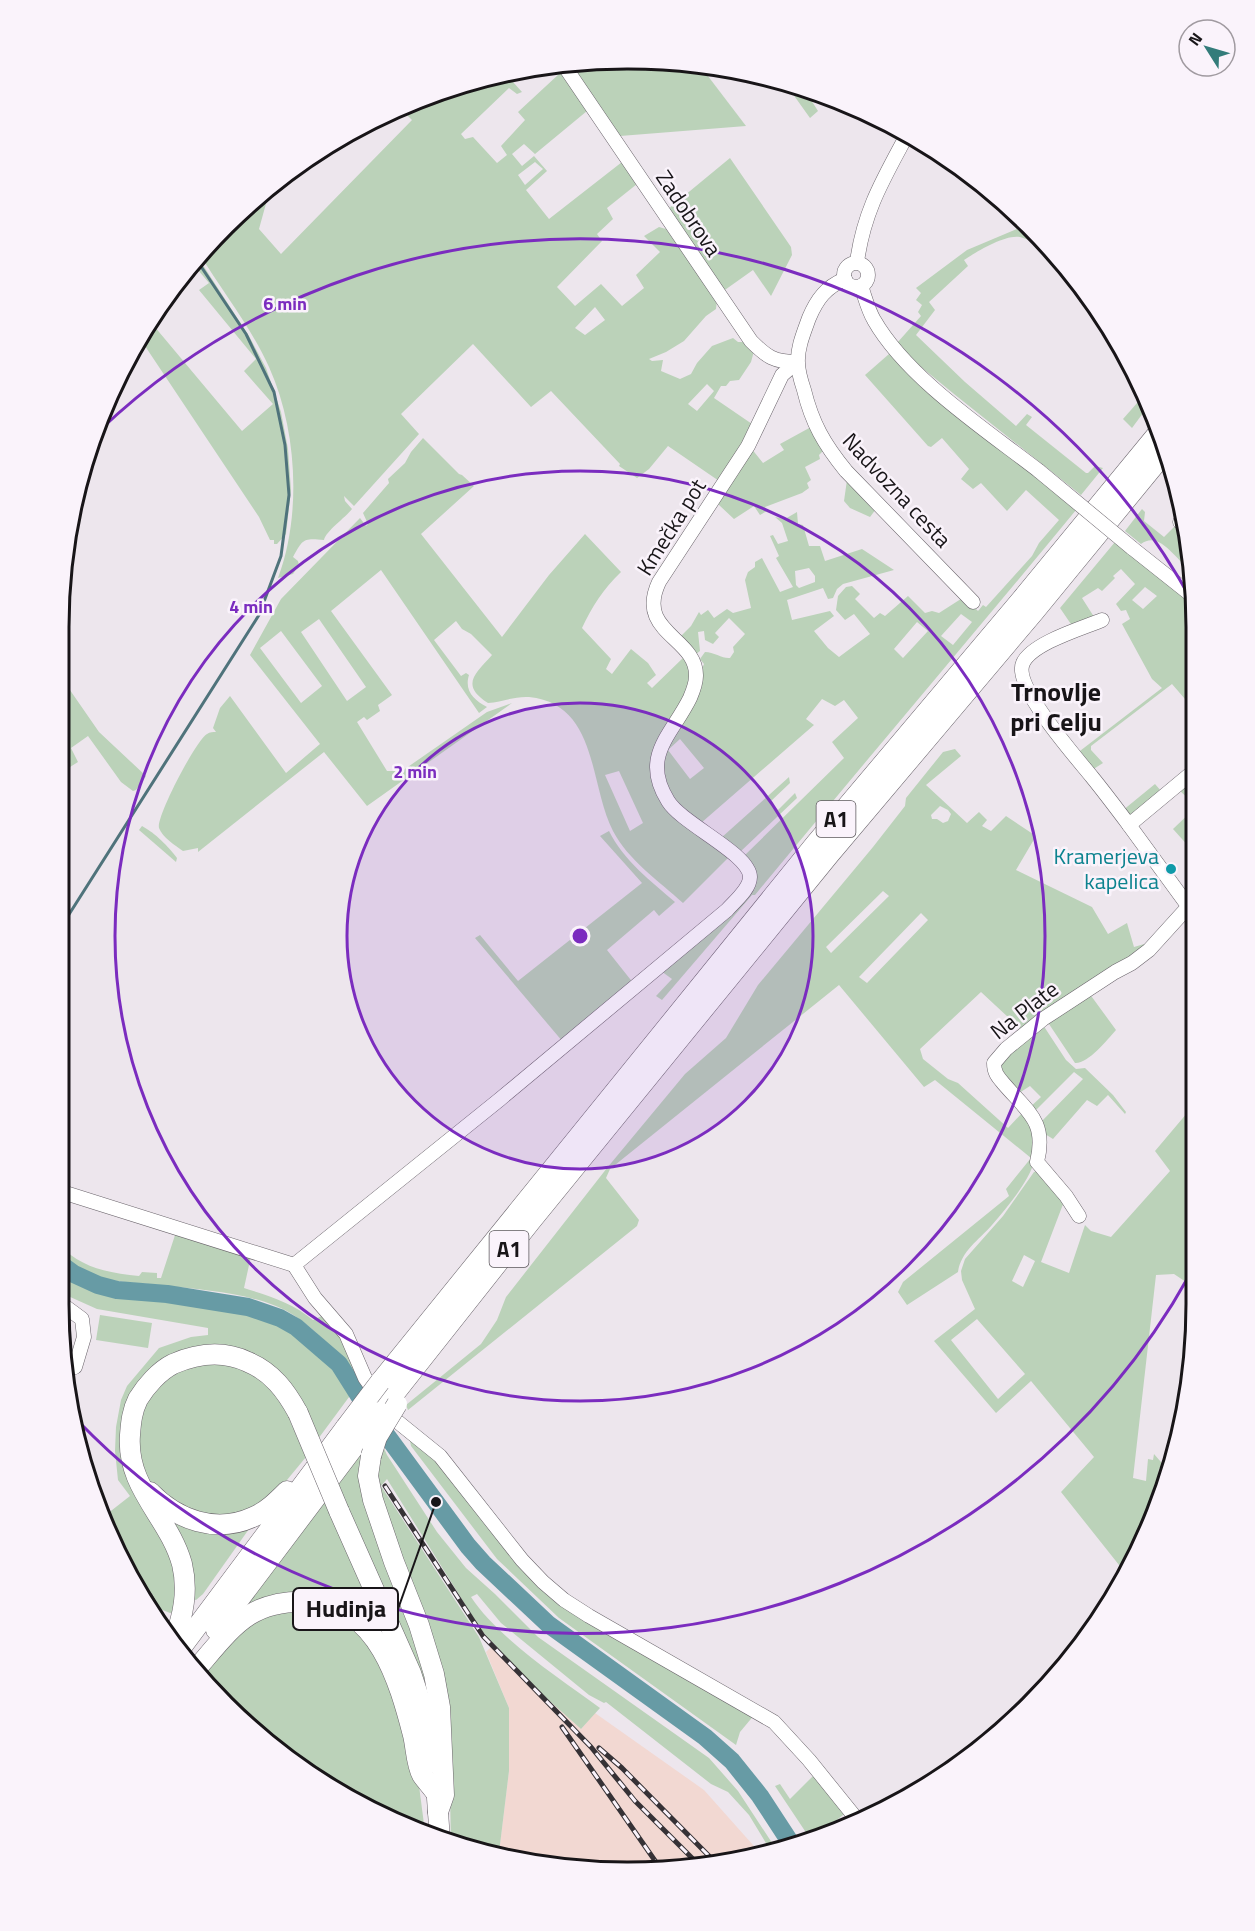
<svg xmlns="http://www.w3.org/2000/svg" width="1255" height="1931" viewBox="0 0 1255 1931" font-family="'Titillium Web',sans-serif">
  <rect width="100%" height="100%" fill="#ede6ed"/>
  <polygon fill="#f2d8d2" points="494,1644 543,1695 581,1729 595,1713 704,1790 761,1854 591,1871 499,1853 509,1771 509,1708 486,1652"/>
  <g fill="#bbd2b9" fill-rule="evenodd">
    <polygon points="590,60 698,63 746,126 620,136 569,64"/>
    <path d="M 526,70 L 513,82 L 522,92 L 517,94 L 509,88 L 461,134 L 465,139 L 473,137 L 497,163 L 507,155 L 501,146 L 525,120 L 518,112 L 559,74 L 563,74 L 587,111 L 535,154 L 524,144 L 512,154 L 522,166 L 534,156 L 547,171 L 526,190 L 549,219 L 622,162 L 637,184 L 607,208 L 613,219 L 597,234 L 602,241 L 557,287 L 575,306 L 601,284 L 622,306 L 644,288 L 636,275 L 660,252 L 644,236 L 659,227 L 666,229 L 717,300 L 716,309 L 706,316 L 684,341 L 666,352 L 649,359 L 652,361 L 663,360 L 661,371 L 680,379 L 691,374 L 697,363 L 712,346 L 733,338 L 738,342 L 747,342 L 754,351 L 751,362 L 739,380 L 730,381 L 726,386 L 721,386 L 714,398 L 755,426 L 722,483 L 668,446 L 649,469 L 637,478 L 619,466 L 620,464 L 551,391 L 531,407 L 473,344 L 401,414 L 419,434 L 354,506 L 344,496 L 345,501 L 352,509 C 345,518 326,531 324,540 C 303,538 303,539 293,557 L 298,561 L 299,565 L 293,574 L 278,578 C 302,514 297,429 269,367 C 251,327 222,291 199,253 L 281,176 L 308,159 L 267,200 L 259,229 L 281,254 L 412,120 L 400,108 L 480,78 ZM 535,162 L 543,169 L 525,185 L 518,175 ZM 595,307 L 605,320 L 585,335 L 575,328 ZM 707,384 L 714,391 L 697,411 L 688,404 Z"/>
    <polygon points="785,83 816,91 818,94 811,100 818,111 810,118"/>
    <polygon points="730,158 791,247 792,255 771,296 753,270 722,292 667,210"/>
    <path d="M 1024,226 L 1037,237 L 1079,281 L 1090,299 C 1075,283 1041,241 1020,237 C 1005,234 976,252 964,260 L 968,266 L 929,302 L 935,310 L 916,335 L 965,382 L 1016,426 L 1027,414 L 1032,417 L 1026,425 L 1086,473 L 1088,473 L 1095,466 L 1103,468 L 1081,495 L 954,394 L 915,362 L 897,343 L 921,316 L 918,312 L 922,305 L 916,300 L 921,293 L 916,288 L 967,250 Z"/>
    <polygon points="197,256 249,336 266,368 281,412 288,449 291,490 286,534 277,544 274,544 274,540 270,540 259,517 143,343 154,326 242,431 273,404 244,371 256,359 199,290 209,283 193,264"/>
    <path d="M 889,354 L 932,392 L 1076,510 C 970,639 861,766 755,895 L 752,895 L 662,1000 L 656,996 L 672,979 L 661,971 L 745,899 L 745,855 L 844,758 L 832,742 L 858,718 L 844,700 L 835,706 L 822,699 L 806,719 L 814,725 L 701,823 L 721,838 L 789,777 L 790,783 L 770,802 L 778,810 L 795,793 L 797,798 L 740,852 L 734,851 L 668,795 L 660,765 L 704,664 L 700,659 L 705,652 C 714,652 723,659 730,658 L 734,652 L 733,647 L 745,634 L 729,618 L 715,633 L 719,637 L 713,644 L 705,640 L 704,631 L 698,632 L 700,651 L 696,654 L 677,640 L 691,626 L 699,612 L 701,615 L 708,610 L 714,618 L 727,609 L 733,613 L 751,608 L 745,580 L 748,572 L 755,567 L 755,562 L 762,558 L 780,592 L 793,587 L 776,558 L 779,556 L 770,536 L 773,535 L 778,544 L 788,541 L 782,523 L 775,517 L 785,519 L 797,512 L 798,524 L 803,525 L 809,546 L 820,546 L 825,561 L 862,549 L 894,570 L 843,584 L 837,589 L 833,598 L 828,599 L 823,588 L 787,600 L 792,620 L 830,611 L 834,616 L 814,631 L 828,648 L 839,657 L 870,634 L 854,614 L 845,620 L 836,610 L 838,596 L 846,587 L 852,586 L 860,594 L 855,599 L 874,618 L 880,613 L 885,616 L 908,596 L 925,613 L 932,611 L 939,613 L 964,597 L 978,611 L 983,605 L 986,607 L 1032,556 L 1039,543 L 1059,520 L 1026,490 L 1007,511 L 981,483 L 973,489 L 961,479 L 969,469 L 942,438 L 931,447 L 928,446 L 865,375 ZM 809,568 L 815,576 L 815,582 L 799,588 L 796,585 L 795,571 ZM 961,614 L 972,622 L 953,645 L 941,636 ZM 917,622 L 928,631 L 903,658 L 894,649 ZM 680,739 L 704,768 L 690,779 L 668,750 Z"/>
    <polygon points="1145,394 1149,405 1132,428 1123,419"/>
    <polygon points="811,427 823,451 819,455 820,459 805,467 811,480 807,483 809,488 802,493 765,507 767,511 760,515 754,506 734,519 719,505 719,499 751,448 763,463 784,450 780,444"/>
    <path d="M 423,438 L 459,474 L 462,475 L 474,486 L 421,534 L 502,637 L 549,575 L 585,534 L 621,572 C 603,589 592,607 582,628 L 611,659 L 606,669 L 612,674 L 631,649 L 648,663 L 656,675 L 647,683 L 652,688 L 684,657 L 694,677 L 664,736 L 659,792 L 731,855 L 683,903 C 659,881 628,860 613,831 C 589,784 598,704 529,697 C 515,696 502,702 488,703 C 460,685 475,674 492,655 L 471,634 L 462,629 L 456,621 L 434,640 L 461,676 L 466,673 L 469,675 C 464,691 474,700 487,707 L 479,713 L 381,570 L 331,611 L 392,695 L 378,705 L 380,711 L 367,720 L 364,717 L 357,722 L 387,771 L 402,771 L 487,712 L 512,703 L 367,806 L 324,752 L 198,852 L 198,848 L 183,851 C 176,846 162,837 159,828 C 156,817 196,740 207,734 C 210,732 213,732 216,732 L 213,728 L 220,708 L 230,696 L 286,773 L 320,744 L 250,655 L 281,599 L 360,518 L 366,526 L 368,524 L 363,513 L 389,483 L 388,479 L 405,463 L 411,452 ZM 319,619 L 366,687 L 347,701 L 301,632 ZM 281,631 L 322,686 L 301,703 L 260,648 ZM 619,771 L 643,823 L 630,831 L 605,775 Z"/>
    <polygon points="847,480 876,509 870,517 850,508 844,501"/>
    <path d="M 1142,509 L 1145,512 L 1144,521 L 1164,537 L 1177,524 L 1185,525 L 1195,591 L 1183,580 L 1192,571 C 1177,562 1160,529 1141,544 L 1125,531 Z"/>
    <path d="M 1115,542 L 1195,605 L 1195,678 L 1186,686 L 1190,694 L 1185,699 L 1172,684 L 1091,746 L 1091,750 L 1103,763 L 1092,770 L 1076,754 L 1162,688 L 1152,679 L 1122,624 L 1130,619 L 1126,610 L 1121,611 L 1116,604 L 1135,584 L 1121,569 L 1113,576 L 1115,578 L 1102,591 L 1098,588 L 1082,598 L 1096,620 L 1075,630 L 1060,608 ZM 1145,587 L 1157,596 L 1143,609 L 1132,600 Z"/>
    <polygon points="63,680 99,732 146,776 136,790 133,791 121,782 88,736 71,748 78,762 62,772"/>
    <path d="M 955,749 L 961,756 L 926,785 L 967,823 L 979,812 L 987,820 L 982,826 L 991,831 L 1006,816 L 1036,836 L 1016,870 L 1092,907 L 1108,934 L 1127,923 L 1134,947 L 1151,942 L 1023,1031 L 981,992 L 920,1049 L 923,1059 L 948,1079 L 958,1083 L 1008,1128 L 1023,1112 L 1038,1131 C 1037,1140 1037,1150 1035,1159 C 1029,1182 1008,1206 992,1225 C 979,1240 961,1251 958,1272 L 907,1305 L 898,1292 L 903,1282 L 1009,1196 L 1006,1189 L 1031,1158 L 935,1080 L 924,1087 L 839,985 L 610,1169 L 606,1178 L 639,1220 L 637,1226 L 408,1410 L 406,1405 L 481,1344 L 497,1320 L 506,1297 L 607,1168 L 685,1074 L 726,1038 L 758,985 L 873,847 L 905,806 L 906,798 L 943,752 ZM 940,806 L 948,810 L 951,814 L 948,821 L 943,823 L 937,819 L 932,819 L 931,815 ZM 883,891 L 889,896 L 831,953 L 826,947 ZM 921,913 L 928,920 L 867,983 L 859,977 Z"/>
    <polygon points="1195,762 1194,767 1128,819 1122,811 1155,784 1161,791"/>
    <polygon points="1194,775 1194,804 1178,789"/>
    <polygon points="1194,809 1194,847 1191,849 1173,829"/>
    <path d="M 142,826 C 155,833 168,846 177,858 L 176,862 L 139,830 Z"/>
    <path d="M 609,831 C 623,860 652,882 675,902 L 659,916 L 654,910 L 607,950 L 634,984 L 563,1042 L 475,938 L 480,935 L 518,981 L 642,883 L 600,836 Z"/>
    <path d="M 1089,993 L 1116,1030 C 1107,1040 1088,1064 1075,1063 L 1047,1021 Z"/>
    <path d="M 1043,1025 L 1066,1060 L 1076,1069 L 1085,1068 L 1113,1095 L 1126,1112 L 1125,1114 L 1108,1095 L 1097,1106 L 1087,1100 L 1053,1139 L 1045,1134 L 1028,1109 L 1041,1097 L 1030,1086 L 1016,1095 L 1013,1093 L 997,1062 ZM 1074,1072 L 1083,1079 L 1042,1121 L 1034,1112 Z"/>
    <path d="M 1193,1106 L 1192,1286 L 1174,1274 L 1156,1275 L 1133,1478 L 1146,1481 L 1148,1459 L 1153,1460 L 1154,1454 L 1167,1469 L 1166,1473 L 1159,1468 L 1155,1504 L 1157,1507 L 1153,1522 L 1123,1570 L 1061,1492 L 1094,1457 L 1031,1381 L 996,1413 L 934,1341 L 975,1309 L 962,1280 L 961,1271 L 965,1259 L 1003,1216 L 1034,1172 L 1038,1171 L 1065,1199 L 1041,1262 L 1069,1273 L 1085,1225 L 1091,1231 L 1111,1237 L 1170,1171 L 1155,1151 ZM 1024,1255 L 1035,1261 L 1023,1287 L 1012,1281 ZM 977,1319 L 1025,1374 L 998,1399 L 951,1340 Z"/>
    <path d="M 177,1229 L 251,1256 L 244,1288 C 269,1296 293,1303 313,1320 L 324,1315 L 343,1338 L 362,1378 L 358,1382 C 340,1357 322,1334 295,1316 C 262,1294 206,1290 167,1286 C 146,1283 124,1283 104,1279 L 89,1274 L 59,1255 L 59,1244 C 80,1268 109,1273 139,1276 L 142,1272 L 157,1273 L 157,1278 L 161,1278 Z"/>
    <path d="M 59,1273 C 76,1287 101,1293 123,1297 C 155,1302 187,1302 219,1307 C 263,1313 304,1333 334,1366 C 341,1374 346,1385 352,1393 L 318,1439 L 292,1391 L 195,1349 L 124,1414 L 174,1565 L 177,1582 L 174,1612 L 170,1613 L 155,1607 L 107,1514 L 130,1496 L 118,1480 L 115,1451 L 116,1427 L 121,1400 L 127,1386 L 159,1348 L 191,1337 L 208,1335 L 208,1328 L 97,1309 L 59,1292 Z"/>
    <polygon points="100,1315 152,1323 148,1348 96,1340"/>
    <polygon points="199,1363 230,1364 259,1376 280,1398 306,1457 282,1486 251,1512 199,1517 150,1485 141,1468 136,1426 148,1394 174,1371"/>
    <polygon points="391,1425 430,1451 528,1571 755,1714 740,1732 736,1745 559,1618 497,1559 411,1446 410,1441"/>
    <path d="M 382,1444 L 387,1455 L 437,1532 L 466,1568 L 495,1594 L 538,1637 L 709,1758 L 738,1791 L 778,1852 L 772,1853 L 749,1815 L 728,1792 L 711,1784 L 606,1702 L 604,1703 L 589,1695 L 501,1623 L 477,1594 L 471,1597 C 499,1639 559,1678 600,1708 L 581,1729 L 534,1687 L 481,1630 L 387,1479 L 381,1486 L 479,1637 L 509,1708 L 509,1771 L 499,1853 L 451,1844 L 449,1748 L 377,1499 L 375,1468 Z"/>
    <polygon points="360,1455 362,1455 412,1624 433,1708 336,1483"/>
    <polygon points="324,1499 390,1642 350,1611 250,1609 246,1605"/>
    <polygon points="166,1516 249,1529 203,1594 196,1600 192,1599"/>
    <polygon points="314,1607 358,1628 390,1681 418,1778 425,1832 281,1755 201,1669 260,1614"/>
    <polygon points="814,1775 848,1811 823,1831 809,1837 775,1786 780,1784 790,1799"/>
  </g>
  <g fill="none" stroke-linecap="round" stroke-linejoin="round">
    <polyline stroke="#4f737b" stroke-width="3" points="61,927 259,615 281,556 289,495 285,445 274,392 246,334 196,259"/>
    <polyline stroke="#679ba5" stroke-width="18" points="59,1263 74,1274 98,1285 117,1290 167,1294 248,1307 280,1318 296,1327 339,1364 368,1410 468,1546 483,1563 548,1624 705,1737 732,1761 760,1796 792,1845"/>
    <defs>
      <g id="minor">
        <path d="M 563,64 L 751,341 C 767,357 774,362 797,362"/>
        <path d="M 857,262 C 864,210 884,178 908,133"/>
        <circle cx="856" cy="275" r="12"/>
        <path d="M 845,279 C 826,287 817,299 809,318 C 804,332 797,348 798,363 C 798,372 801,381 804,390 C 812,423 824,444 846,471 L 973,602"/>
        <path d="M 861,286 C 865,297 868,310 874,320 C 907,378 986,430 1039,471"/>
        <path d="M 797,362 L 782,375 L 748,446 L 659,582 C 635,633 697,637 696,676 C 696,683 693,691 690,698 C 672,735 640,756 668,801 C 682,824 750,854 750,877 C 750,889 735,901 727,910 L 499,1100 L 294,1265 L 315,1298 L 346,1334 L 365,1378 L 393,1418 L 440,1456 L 522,1560 L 543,1582 L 564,1600 L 589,1616 L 774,1722 L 809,1760 L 855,1817"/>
        <polyline points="1180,522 1184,522"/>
        <polyline points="1132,548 1195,598"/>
        <path d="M 1102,620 C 1083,628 1032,643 1023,663 C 1012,686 1077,758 1092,777 C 1105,793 1117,809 1129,825"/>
        <polyline points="1194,914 1129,825 1194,771"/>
        <polyline points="59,1191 294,1265"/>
        <path d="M 1079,1216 L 1066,1196 L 1037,1162 C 1047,1122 1028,1112 1004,1084 C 998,1077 994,1073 994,1063 L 1006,1049 L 1043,1019 L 1115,972 L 1132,963 L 1149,950 L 1188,907"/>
        <polyline points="59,1302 82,1319 84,1337 75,1367"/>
      </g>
      <polyline id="major" points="144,1598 157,1623"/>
      <g id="highway">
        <polyline points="380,1382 816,843 1021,600 1159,432"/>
        <polyline points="391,1398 531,1221 829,855 1034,612 1166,451"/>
        <polyline points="371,1456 368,1476 373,1500 394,1562 419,1625 434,1674 440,1707 444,1795 438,1812"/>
        <path d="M 150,1492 C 177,1520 216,1534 253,1517 C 266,1512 277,1501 287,1491"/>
        <polyline points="339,1511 411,1673 423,1710 432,1763"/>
        <polyline points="216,1630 360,1439"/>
        <path d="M 173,1640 C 184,1617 188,1589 182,1564 C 169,1517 126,1488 130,1435 C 131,1422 132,1411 138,1399 C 146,1386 159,1371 173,1364 C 198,1353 223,1350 248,1362 C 272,1372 286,1391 298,1413"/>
        <polyline points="181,1648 346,1427"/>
        <path d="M 198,1667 C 234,1625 252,1598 312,1602 C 378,1607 399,1681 413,1735 C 416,1747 416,1764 422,1775 C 426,1781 432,1787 436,1793"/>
        <polyline points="437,1798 440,1840"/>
      </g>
    </defs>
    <use href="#minor" stroke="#6a646b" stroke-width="15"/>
    <use href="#major" stroke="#6a646b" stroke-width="18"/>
    <use href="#highway" stroke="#6a646b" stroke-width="21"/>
    <use href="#minor" stroke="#fff" stroke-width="14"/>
    <use href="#major" stroke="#fff" stroke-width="16"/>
    <use href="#highway" stroke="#fff" stroke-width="20"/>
    <defs>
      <g id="rail">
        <polyline points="385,1486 483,1636 591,1747 635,1801 695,1861"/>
        <polyline points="562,1727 658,1865"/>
        <polyline points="599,1748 622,1768 712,1859"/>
      </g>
    </defs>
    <use href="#rail" stroke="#363236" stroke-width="5"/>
    <use href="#rail" stroke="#faf3fb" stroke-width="3" stroke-dasharray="9" stroke-linecap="butt"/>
    <defs>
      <polyline id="minor-bridge" points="1039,471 1132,548"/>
      <g id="highway-bridge">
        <polyline points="298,1413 339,1511"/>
        <polyline points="346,1427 380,1382"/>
        <polyline points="360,1439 380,1412"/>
        <polyline points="371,1456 377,1437 397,1404"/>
      </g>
    </defs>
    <use href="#minor-bridge" stroke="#6a646b" stroke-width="15" stroke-linecap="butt"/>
    <use href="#highway-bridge" stroke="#6a646b" stroke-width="21" stroke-linecap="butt"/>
    <use href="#minor-bridge" stroke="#fff" stroke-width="14"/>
    <use href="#highway-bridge" stroke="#fff" stroke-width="20"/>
  </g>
  <circle cx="580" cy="936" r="233" fill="#7b2cbf" fill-opacity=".12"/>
  <g fill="none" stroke="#7b2cbf" stroke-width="3">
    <circle cx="580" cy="936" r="233"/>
    <circle cx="580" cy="936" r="465"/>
    <path d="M1190 1274A698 698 0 0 1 78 1421M100 430A698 698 0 0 1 1193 603"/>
  </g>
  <circle fill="#0f9aa8" stroke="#faf3fb" stroke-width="2" cx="1171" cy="869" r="6"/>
  <g text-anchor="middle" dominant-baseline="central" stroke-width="5" stroke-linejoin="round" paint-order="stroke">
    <g fill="#faf3fb" stroke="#5c585c" stroke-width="1.5">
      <rect x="816.5" y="801" width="39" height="36" rx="4.5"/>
      <rect x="489.5" y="1231" width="39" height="36" rx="4.5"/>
    </g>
    <g font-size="21" font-weight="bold" fill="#181518">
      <text x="836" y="819">A1</text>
      <text x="509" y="1249">A1</text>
    </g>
    <g font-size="22" fill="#181518" stroke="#faf3fb">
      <text transform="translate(689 213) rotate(56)">Zadobrova</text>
      <text transform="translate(897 490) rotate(47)">Nadvozna cesta</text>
      <text transform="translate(671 527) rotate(-58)">Kmečka pot</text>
      <text transform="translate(1024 1010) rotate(-38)">Na Plate</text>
    </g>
    <g font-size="22" fill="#0d838f" stroke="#faf3fb" text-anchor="end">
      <text x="1159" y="856">Kramerjeva<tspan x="1159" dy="25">kapelica</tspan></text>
    </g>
    <g font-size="26" font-weight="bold" fill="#181518" stroke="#faf3fb">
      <text x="1056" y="691">Trnovlje<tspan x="1056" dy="30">pri Celju</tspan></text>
    </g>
  </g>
  <path d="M0 0H1255V1931H0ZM627 69H628A558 558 0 0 1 1186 627V1304A558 558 0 0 1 628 1862H627A558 558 0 0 1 69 1304V627A558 558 0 0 1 627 69Z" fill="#faf3fb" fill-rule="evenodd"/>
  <path fill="none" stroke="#181518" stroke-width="3" d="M627 69H628A558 558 0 0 1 1186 627V1304A558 558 0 0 1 628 1862H627A558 558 0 0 1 69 1304V627A558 558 0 0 1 627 69Z"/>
  <circle cx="580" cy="936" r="9" fill="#7b2cbf" stroke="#faf3fb" stroke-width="3"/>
  <g font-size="18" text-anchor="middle" font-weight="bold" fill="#7b2cbf" stroke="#faf3fb" stroke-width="5" stroke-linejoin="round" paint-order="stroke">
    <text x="285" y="310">6 min</text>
    <text x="251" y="613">4 min</text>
    <text x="415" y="778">2 min</text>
  </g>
  <path fill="none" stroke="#181518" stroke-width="2" d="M436 1502L398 1609"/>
  <circle fill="#181518" stroke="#faf3fb" stroke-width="2" cx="436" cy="1502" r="6"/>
  <rect fill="#faf3fb" stroke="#181518" stroke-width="2" x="293" y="1588" width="105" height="42" rx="6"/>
  <g font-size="24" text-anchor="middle" font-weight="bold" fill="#181518">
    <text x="346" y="1617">Hudinja</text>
  </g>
  <g transform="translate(1207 48) rotate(307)"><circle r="28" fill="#faf3fb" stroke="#a09aa0" stroke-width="1.5"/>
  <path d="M0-4.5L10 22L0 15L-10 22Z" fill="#337c7a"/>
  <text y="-9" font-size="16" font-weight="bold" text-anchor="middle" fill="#181518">N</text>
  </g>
</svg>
